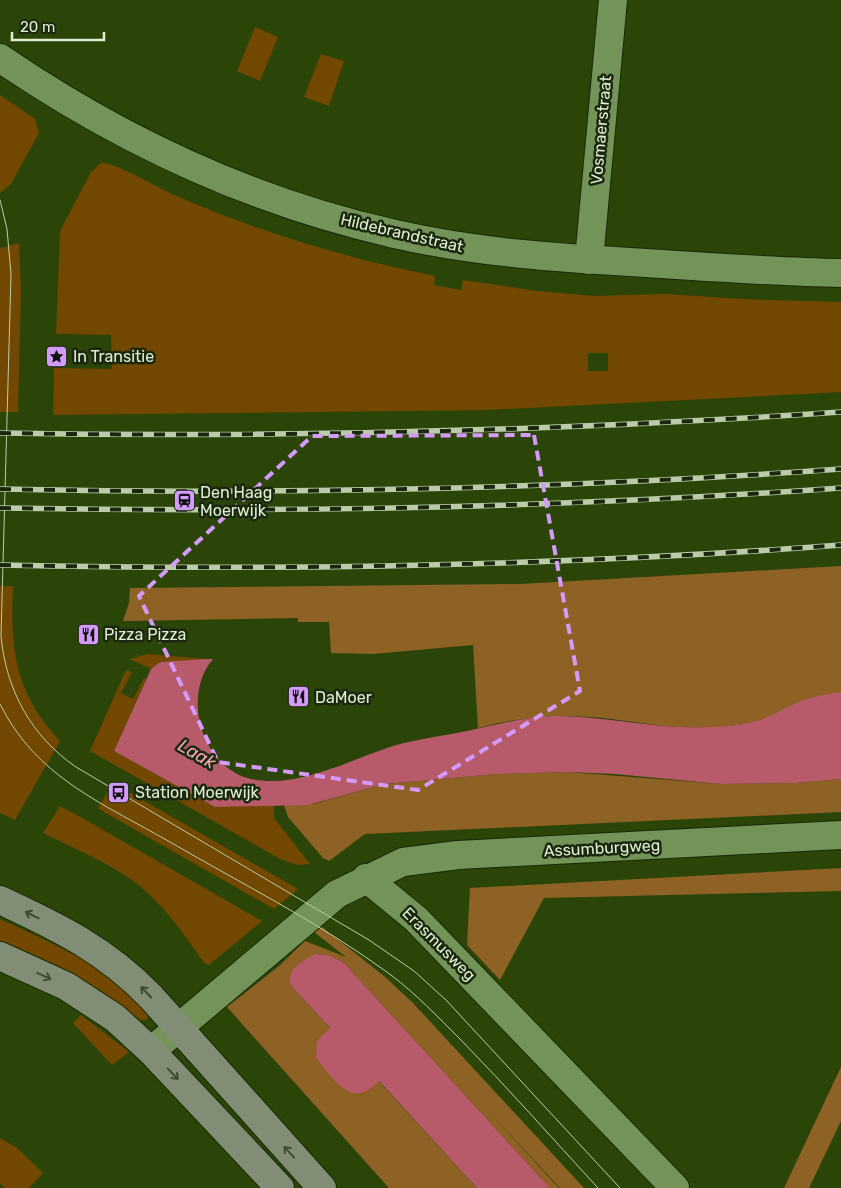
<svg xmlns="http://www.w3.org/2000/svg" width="841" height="1188" viewBox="0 0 841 1188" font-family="Rubik,sans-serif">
  <rect width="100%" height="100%" fill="#2b4509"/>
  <g fill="#724700" fill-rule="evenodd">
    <polygon points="255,27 278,37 260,81 237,71"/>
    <polygon points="321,54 344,61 329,106 304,97"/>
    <polygon points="0,95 35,119 39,133 11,184 0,193"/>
    <path d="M 101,163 C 115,162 155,186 170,193 C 255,231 345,258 435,276 L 434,285 L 461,290 L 463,280 L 537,291 L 594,296 L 666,294 L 741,299 L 841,302 L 841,392 L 487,410 L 53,415 L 54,368 L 112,369 L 111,335 L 56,334 L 60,231 L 91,172 ZM 588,353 L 608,353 L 608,371 L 588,371 Z"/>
    <polygon points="19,243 21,289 18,412 0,412 0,248"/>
    <path d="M 0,586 L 13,586 C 10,651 15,692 60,741 L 15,820 L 0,813 Z"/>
    <polygon points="147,654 207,659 207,660 160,662 151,669 130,659"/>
    <polygon points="126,670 132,672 121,693 133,699 144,678 146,679 114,751 215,807 274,805 274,818 310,864 297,865 280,859 90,751"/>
    <polygon points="113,783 298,889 274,909 104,812 98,808"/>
    <path d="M 60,806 L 77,815 L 262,921 L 209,965 L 205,964 C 184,934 162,902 132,880 C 105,861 73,848 43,833 Z"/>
    <path d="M 0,919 C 38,937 79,954 113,979 C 127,989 137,1003 148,1015 L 147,1020 L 140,1020 L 102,991 L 56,967 L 0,941 Z"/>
    <polygon points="81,1015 129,1052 112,1065 73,1023"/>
    <polygon points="0,1138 17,1148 43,1173 29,1188 5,1188 0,1183"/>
  </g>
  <g fill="#8e6124">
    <path d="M 841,566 L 841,692 C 812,697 789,709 762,719 C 747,725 729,726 713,727 C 676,730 639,722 603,718 C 560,714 519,717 478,728 L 473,645 L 373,654 L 331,653 L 329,622 L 298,622 L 298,618 L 123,621 L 129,603 L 130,588 L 521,584 Z"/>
    <polygon points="568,772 721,784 796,783 841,779 841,812 365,834 329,861 323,858 288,817 284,805 313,804 384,784 497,774"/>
    <polygon points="841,868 841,891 544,898 500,980 467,945 470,888"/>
    <polygon points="322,927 384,976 412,1002 584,1188 560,1188 477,1099 559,1188 550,1188 343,962 328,955 314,954 291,986 477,1188 389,1188 227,1007 279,966 305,941 346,957 314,932"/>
    <polygon points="841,1067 841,1121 809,1188 784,1188"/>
  </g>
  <g fill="#b75b6a">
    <path d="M 207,659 L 213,659 C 181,696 202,768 251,779 C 298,789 349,760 393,746 C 417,739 443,736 467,731 C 499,724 527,716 560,716 C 611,717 660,730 711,727 C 727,726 744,725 759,720 C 775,715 789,705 804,700 C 816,696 829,694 841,692 L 841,779 L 796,783 L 721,784 L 615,774 L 568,772 L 497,774 L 384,784 L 308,805 L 215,807 L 114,751 L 151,669 L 160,662 Z"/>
    <path d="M 314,954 L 328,955 L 343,962 L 550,1188 L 477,1188 L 379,1081 C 375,1084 371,1089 366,1091 C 345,1102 328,1071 316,1058 L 317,1041 L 330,1028 L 291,986 C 286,969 301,963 314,954 Z"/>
  </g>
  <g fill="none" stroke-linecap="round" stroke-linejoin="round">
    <defs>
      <g id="street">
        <path d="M 0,58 C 120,140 253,202 395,234 C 478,253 561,258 646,263 C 711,267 776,272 841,273"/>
        <polyline points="589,260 613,0"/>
        <polyline points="366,878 416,919 675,1188"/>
        <polyline points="151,1051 337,894 403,862 458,855 841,835"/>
      </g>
      <g id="secondary">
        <path d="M 0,900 C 58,927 106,950 151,997 L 322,1188"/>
        <polyline points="0,956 66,986 115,1018 151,1051 280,1188"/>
      </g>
    </defs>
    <use href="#street" stroke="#162a00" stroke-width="30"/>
    <use href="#secondary" stroke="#162a00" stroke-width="30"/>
    <use href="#street" stroke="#749358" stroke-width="28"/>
    <use href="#secondary" stroke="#828d76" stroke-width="28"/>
    <g stroke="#b9cda8" stroke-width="1">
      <path d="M 0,200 L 7,229 L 11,274 L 1,636 C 6,690 31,736 76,767 L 369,940 L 414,971 L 446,1000 L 620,1188"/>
      <path d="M 0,704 C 36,777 102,803 170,842 C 244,885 322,924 391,975 C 416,994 438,1017 460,1039 C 507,1087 552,1138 598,1188"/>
    </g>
    <defs>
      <g id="rail">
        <path d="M 0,433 C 281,438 561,431 841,412"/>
        <path d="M 0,489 C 281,495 561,489 841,469"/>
        <path d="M 0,508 C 281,513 561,508 841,488"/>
        <path d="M 0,565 C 280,571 561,566 841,545"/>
      </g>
    </defs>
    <use href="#rail" stroke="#b9cda8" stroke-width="5.5"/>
    <use href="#rail" stroke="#1b2810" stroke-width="4" stroke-dasharray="11" stroke-linecap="butt"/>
  </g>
  <defs><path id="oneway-shaft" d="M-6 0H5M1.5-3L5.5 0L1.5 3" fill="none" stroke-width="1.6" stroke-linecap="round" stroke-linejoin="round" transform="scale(1.25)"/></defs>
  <g stroke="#3f4b34">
    <use href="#oneway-shaft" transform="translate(32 915) rotate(-154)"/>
    <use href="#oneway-shaft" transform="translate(44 976) rotate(25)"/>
    <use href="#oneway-shaft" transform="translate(146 992) rotate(-133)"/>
    <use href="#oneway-shaft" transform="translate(173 1074) rotate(46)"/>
    <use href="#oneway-shaft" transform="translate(289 1152) rotate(-132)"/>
  </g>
  <path fill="none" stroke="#d59bfb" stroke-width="4" stroke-dasharray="10 6" stroke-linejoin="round" d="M 534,435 L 580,691 L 418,790 L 218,762 L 139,596 L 312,436 Z"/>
  <defs>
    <symbol id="sight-square" viewBox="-11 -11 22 22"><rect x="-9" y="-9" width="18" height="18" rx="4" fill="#d59bfb" stroke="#1b2810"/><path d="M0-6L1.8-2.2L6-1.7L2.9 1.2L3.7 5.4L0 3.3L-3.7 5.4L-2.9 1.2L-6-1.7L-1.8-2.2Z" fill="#111"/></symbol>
    <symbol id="station-square" viewBox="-11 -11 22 22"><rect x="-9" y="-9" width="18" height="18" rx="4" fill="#d59bfb" stroke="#1b2810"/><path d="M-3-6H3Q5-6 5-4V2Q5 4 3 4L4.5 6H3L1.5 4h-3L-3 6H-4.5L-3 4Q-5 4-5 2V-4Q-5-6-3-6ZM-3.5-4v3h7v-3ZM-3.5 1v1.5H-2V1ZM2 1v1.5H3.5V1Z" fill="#111"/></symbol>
    <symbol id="restaurant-square" viewBox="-11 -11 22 22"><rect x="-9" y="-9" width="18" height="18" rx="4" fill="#d59bfb" stroke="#1b2810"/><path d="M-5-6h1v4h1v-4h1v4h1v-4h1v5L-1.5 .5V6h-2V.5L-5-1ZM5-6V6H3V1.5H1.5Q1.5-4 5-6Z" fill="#111"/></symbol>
    <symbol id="bus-square" viewBox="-11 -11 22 22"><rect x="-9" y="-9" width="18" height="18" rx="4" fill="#d59bfb" stroke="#1b2810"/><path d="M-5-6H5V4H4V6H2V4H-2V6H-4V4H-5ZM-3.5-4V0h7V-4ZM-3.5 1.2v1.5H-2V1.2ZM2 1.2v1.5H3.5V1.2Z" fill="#111"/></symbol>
  </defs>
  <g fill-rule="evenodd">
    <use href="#sight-square" x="44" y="344" width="25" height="25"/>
    <use href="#station-square" x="172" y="488" width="25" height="25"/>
    <use href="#restaurant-square" x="76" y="622" width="25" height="25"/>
    <use href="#restaurant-square" x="286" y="684" width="25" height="25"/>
    <use href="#bus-square" x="106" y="780" width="25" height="25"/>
  </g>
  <g text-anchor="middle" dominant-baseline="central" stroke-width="5" stroke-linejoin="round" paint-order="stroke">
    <g font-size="16" fill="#ddefd0" stroke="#1b2810">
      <text transform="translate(601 130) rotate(-85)">Vosmaerstraat</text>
      <text transform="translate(402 233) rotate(13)">Hildebrandstraat</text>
      <text transform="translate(602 848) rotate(-3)">Assumburgweg</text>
      <text transform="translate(439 944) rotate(45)">Erasmusweg</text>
    </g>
    <g font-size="16" fill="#ddefd0" stroke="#1b2810" text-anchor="start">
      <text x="73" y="356">In Transitie</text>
      <text x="200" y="492">Den Haag<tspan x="200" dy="18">Moerwijk</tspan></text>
      <text x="104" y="634">Pizza Pizza</text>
      <text x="315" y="697">DaMoer</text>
      <text x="135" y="792">Station Moerwijk</text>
    </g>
    <g font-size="18" font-style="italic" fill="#f2a6b0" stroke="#1b2810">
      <text transform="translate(197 754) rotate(30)">Laak</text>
    </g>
  </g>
  <path d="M12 32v8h92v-8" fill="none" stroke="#ddefd0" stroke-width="2.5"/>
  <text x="20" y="32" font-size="15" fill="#ddefd0" stroke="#1b2810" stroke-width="4" paint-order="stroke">20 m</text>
</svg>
